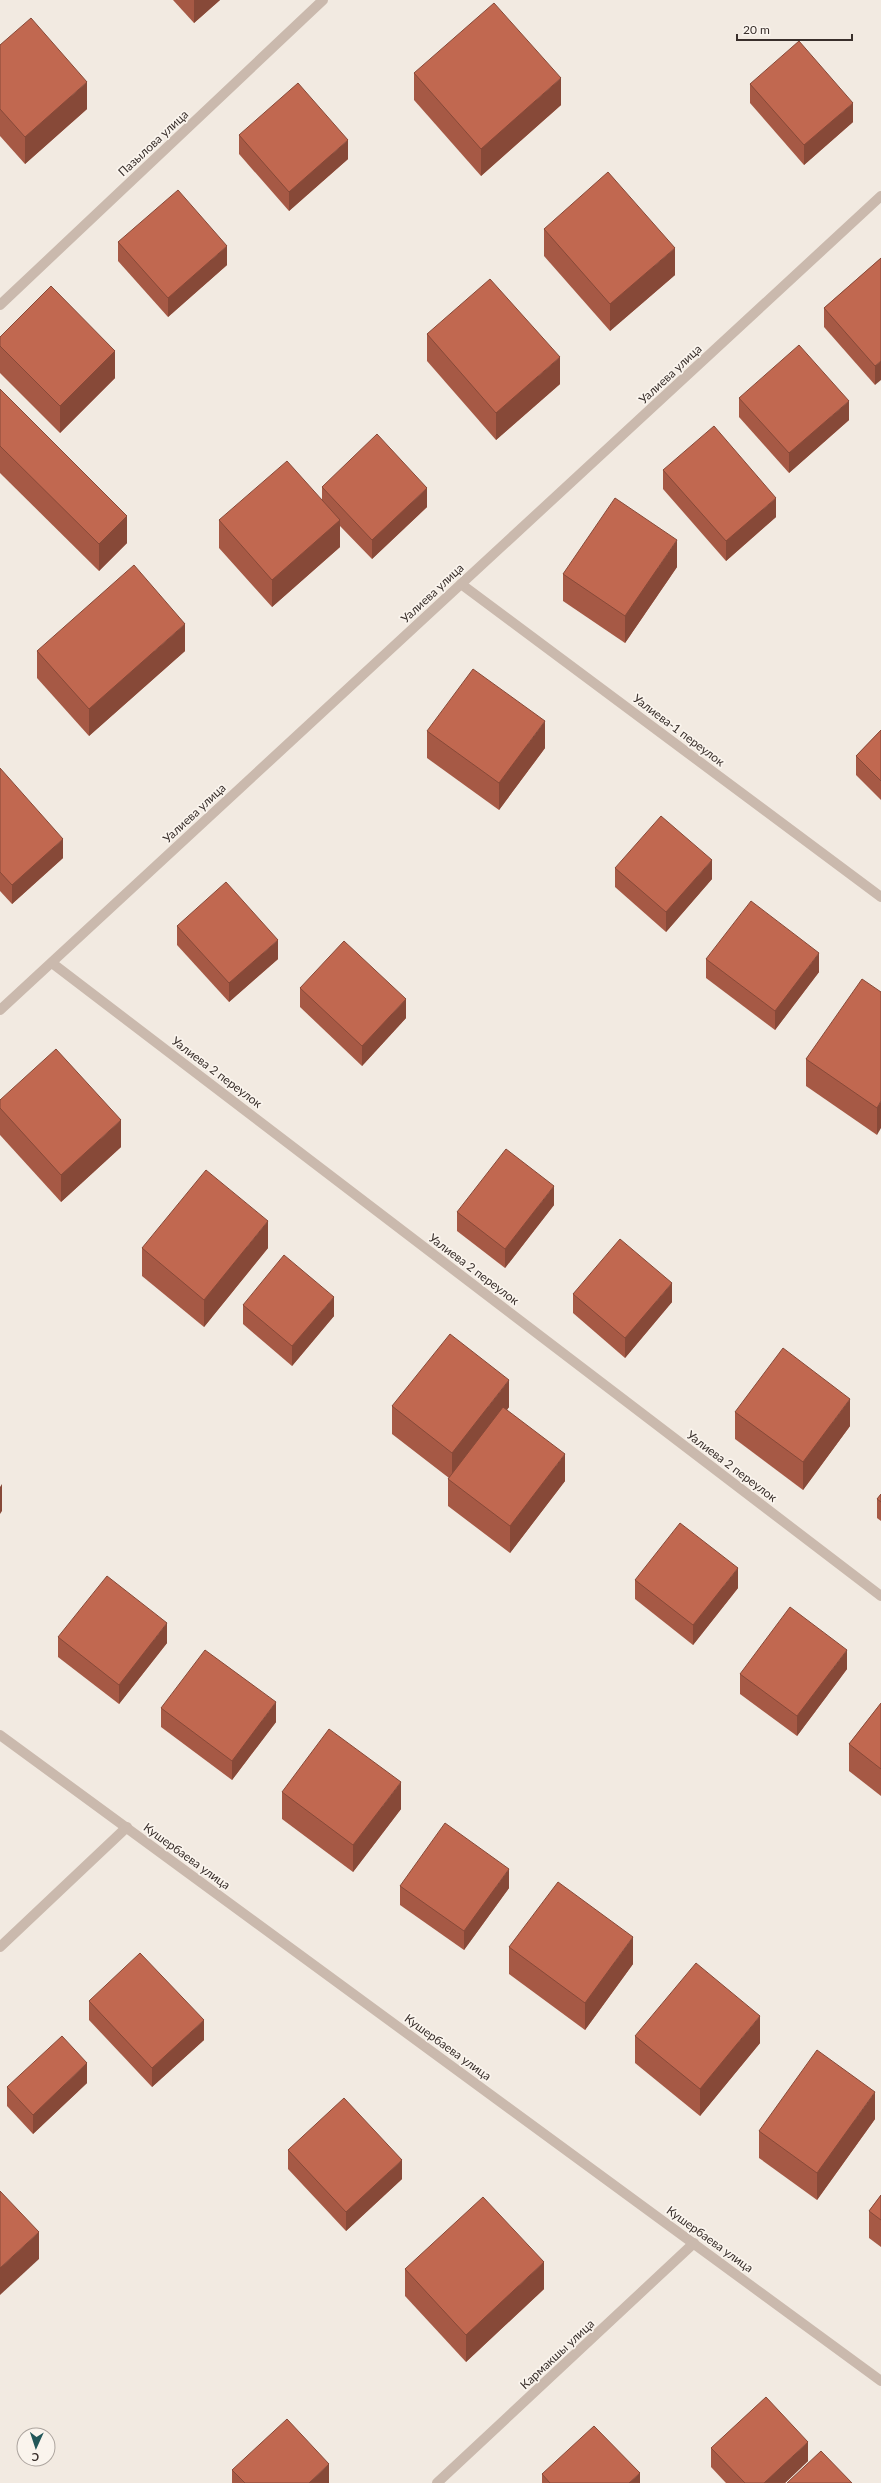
<svg xmlns="http://www.w3.org/2000/svg" width="881" height="2483" viewBox="0 0 881 2483" font-family="Lato,sans-serif">
  <rect width="100%" height="100%" fill="#f2eae1"/>
  <g fill="none" stroke-linecap="round" stroke-linejoin="round">
    <g stroke="#cab9ad" stroke-width="10">
      <polyline points="0,305 323,0"/>
      <polyline points="461,584 881,897"/>
      <polyline points="52,963 881,1596"/>
      <polyline points="0,1010 881,196"/>
      <polyline points="0,1735 881,2381"/>
      <polyline points="0,1947 127,1827"/>
      <polyline points="437,2483 694,2243"/>
    </g>
  </g>
  <g fill="#a65945">
    <polygon points="173,0 220,0 194,23"/>
    <polygon points="0,45 87,109 25,164 0,136"/>
    <polygon points="414,73 561,105 481,176 414,100"/>
    <polygon points="750,84 853,122 804,165 750,103"/>
    <polygon points="239,135 348,159 289,211 239,154"/>
    <polygon points="544,229 675,275 610,331 544,256"/>
    <polygon points="118,242 227,265 168,317 118,261"/>
    <polygon points="881,258 875,385 824,327 824,308"/>
    <polygon points="427,334 560,384 496,440 427,361"/>
    <polygon points="0,337 115,378 60,433 0,373"/>
    <polygon points="0,389 127,543 99,571 0,473"/>
    <polygon points="739,398 849,420 789,473 739,417"/>
    <polygon points="663,470 776,517 726,561 663,489"/>
    <polygon points="322,487 427,507 372,559 340,526 340,547 272,607 219,548 219,520 322,500"/>
    <polygon points="677,567 625,643 563,601 563,574"/>
    <polygon points="37,651 185,651 89,736 37,678"/>
    <polygon points="881,730 881,800 856,775 856,756"/>
    <polygon points="427,731 545,748 499,810 427,758"/>
    <polygon points="0,769 63,858 12,904 0,891"/>
    <polygon points="615,868 712,879 666,932 615,887"/>
    <polygon points="177,926 278,959 229,1002 177,945"/>
    <polygon points="706,959 819,972 775,1030 706,978"/>
    <polygon points="300,988 406,1018 362,1066 300,1007"/>
    <polygon points="881,992 877,1135 806,1086 806,1059"/>
    <polygon points="0,1100 121,1147 61,1202 0,1135"/>
    <polygon points="554,1205 505,1268 457,1231 457,1212"/>
    <polygon points="142,1248 268,1248 204,1327 142,1276"/>
    <polygon points="573,1294 672,1302 625,1358 573,1313"/>
    <polygon points="243,1305 334,1316 292,1366 243,1324"/>
    <polygon points="392,1406 509,1407 507,1410 565,1481 510,1553 448,1506 448,1479 449,1478 392,1434"/>
    <polygon points="735,1412 850,1426 803,1490 735,1439"/>
    <polygon points="881,1494 881,1521 877,1518 877,1499"/>
    <polygon points="635,1580 738,1588 693,1645 635,1599"/>
    <polygon points="58,1637 167,1643 119,1704 58,1657"/>
    <polygon points="847,1669 797,1736 740,1694 740,1674"/>
    <polygon points="881,1703 881,1796 849,1771 849,1744"/>
    <polygon points="161,1708 276,1722 232,1780 161,1727"/>
    <polygon points="282,1792 401,1809 353,1872 282,1819"/>
    <polygon points="400,1886 509,1888 464,1950 400,1905"/>
    <polygon points="509,1947 633,1964 585,2030 509,1974"/>
    <polygon points="89,2001 204,2040 152,2087 89,2020"/>
    <polygon points="635,2036 760,2043 700,2116 635,2063"/>
    <polygon points="87,2083 33,2134 7,2106 7,2087"/>
    <polygon points="875,2119 817,2200 759,2158 759,2131"/>
    <polygon points="288,2150 402,2179 346,2231 288,2169"/>
    <polygon points="881,2195 881,2247 869,2238 869,2211"/>
    <polygon points="405,2269 544,2289 466,2362 405,2296"/>
    <polygon points="711,2448 808,2461 785,2483 726,2483 711,2467"/>
    <polygon points="232,2470 329,2483 232,2483"/>
    <polygon points="542,2474 640,2483 542,2483"/>
  </g>
  <g fill="#874938">
    <polygon points="194,0 220,0 194,23"/>
    <polygon points="561,78 561,105 481,176 481,149"/>
    <polygon points="87,82 87,109 25,164 25,137"/>
    <polygon points="853,103 853,122 804,165 804,145"/>
    <polygon points="348,140 348,159 289,211 289,192"/>
    <polygon points="227,246 227,265 168,317 168,298"/>
    <polygon points="675,248 675,275 610,331 610,304"/>
    <polygon points="115,351 115,378 60,433 60,406"/>
    <polygon points="560,357 560,384 496,440 496,413"/>
    <polygon points="881,361 881,380 875,385 875,366"/>
    <polygon points="849,401 849,420 789,473 789,453"/>
    <polygon points="427,488 427,507 372,559 372,540"/>
    <polygon points="776,498 776,517 726,561 726,541"/>
    <polygon points="127,516 127,543 99,571 99,544"/>
    <polygon points="340,520 340,547 272,607 272,580"/>
    <polygon points="677,540 677,567 625,643 625,616"/>
    <polygon points="185,624 185,651 89,736 89,709"/>
    <polygon points="545,721 545,748 499,810 499,783"/>
    <polygon points="63,839 63,858 12,904 12,885"/>
    <polygon points="712,860 712,879 666,932 666,912"/>
    <polygon points="278,940 278,959 229,1002 229,983"/>
    <polygon points="819,953 819,972 775,1030 775,1011"/>
    <polygon points="406,999 406,1018 362,1066 362,1046"/>
    <polygon points="881,1101 881,1128 877,1135 877,1108"/>
    <polygon points="121,1120 121,1147 61,1202 61,1175"/>
    <polygon points="554,1186 554,1205 505,1268 505,1249"/>
    <polygon points="268,1221 268,1248 204,1327 204,1300"/>
    <polygon points="672,1283 672,1302 625,1358 625,1338"/>
    <polygon points="334,1297 334,1316 292,1366 292,1346"/>
    <polygon points="509,1380 509,1407 452,1480 452,1453"/>
    <polygon points="850,1399 850,1426 803,1490 803,1462"/>
    <polygon points="565,1454 565,1481 510,1553 510,1526"/>
    <polygon points="2,1484 2,1511 0,1514 0,1487"/>
    <polygon points="738,1568 738,1588 693,1645 693,1625"/>
    <polygon points="167,1623 167,1643 119,1704 119,1685"/>
    <polygon points="847,1650 847,1669 797,1736 797,1716"/>
    <polygon points="276,1702 276,1722 232,1780 232,1761"/>
    <polygon points="401,1782 401,1809 353,1872 353,1845"/>
    <polygon points="509,1869 509,1888 464,1950 464,1931"/>
    <polygon points="633,1937 633,1964 585,2030 585,2003"/>
    <polygon points="760,2016 760,2043 700,2116 700,2089"/>
    <polygon points="204,2020 204,2040 152,2087 152,2068"/>
    <polygon points="87,2063 87,2083 33,2134 33,2115"/>
    <polygon points="875,2092 875,2119 817,2200 817,2173"/>
    <polygon points="402,2160 402,2179 346,2231 346,2212"/>
    <polygon points="39,2232 39,2259 0,2295 0,2268"/>
    <polygon points="544,2262 544,2289 466,2362 466,2335"/>
    <polygon points="808,2442 808,2461 785,2483 764,2483"/>
    <polygon points="329,2464 329,2483 309,2483"/>
    <polygon points="640,2473 640,2483 629,2483"/>
  </g>
  <g fill="#c16850" stroke="#874938">
    <polygon points="494,3 561,78 481,149 414,73"/>
    <polygon points="31,18 87,82 25,137 0,109 0,45"/>
    <polygon points="799,41 853,103 804,145 750,84"/>
    <polygon points="298,83 348,140 289,192 239,135"/>
    <polygon points="608,172 675,248 610,304 544,229"/>
    <polygon points="178,190 227,246 168,298 118,242"/>
    <polygon points="881,258 881,361 875,366 824,308"/>
    <polygon points="490,279 560,357 496,413 427,334"/>
    <polygon points="51,286 115,351 60,406 0,346 0,337"/>
    <polygon points="799,345 849,401 789,453 739,398"/>
    <polygon points="0,389 127,516 99,544 0,446"/>
    <polygon points="714,426 776,498 726,541 663,470"/>
    <polygon points="377,434 427,488 372,540 322,487"/>
    <polygon points="287,461 340,520 272,580 219,520"/>
    <polygon points="615,498 677,540 625,616 563,574"/>
    <polygon points="134,565 185,624 89,709 37,651"/>
    <polygon points="473,669 545,721 499,783 427,731"/>
    <polygon points="881,730 881,781 856,756"/>
    <polygon points="0,768 63,839 12,885 0,872"/>
    <polygon points="661,816 712,860 666,912 615,868"/>
    <polygon points="226,882 278,940 229,983 177,926"/>
    <polygon points="751,901 819,953 775,1011 706,959"/>
    <polygon points="344,941 406,999 362,1046 300,988"/>
    <polygon points="862,979 881,992 881,1101 877,1108 806,1059"/>
    <polygon points="56,1049 121,1120 61,1175 0,1108 0,1100"/>
    <polygon points="506,1149 554,1186 505,1249 457,1212"/>
    <polygon points="206,1170 268,1221 204,1300 142,1248"/>
    <polygon points="620,1239 672,1283 625,1338 573,1294"/>
    <polygon points="284,1255 334,1297 292,1346 243,1305"/>
    <polygon points="450,1334 509,1380 452,1453 392,1406"/>
    <polygon points="783,1348 850,1399 803,1462 735,1412"/>
    <polygon points="503,1407 565,1454 510,1526 448,1479"/>
    <polygon points="881,1494 881,1502 877,1499"/>
    <polygon points="680,1523 738,1568 693,1625 635,1580"/>
    <polygon points="107,1576 167,1623 119,1685 58,1637"/>
    <polygon points="790,1607 847,1650 797,1716 740,1674"/>
    <polygon points="205,1650 276,1702 232,1761 161,1708"/>
    <polygon points="881,1703 881,1769 849,1744"/>
    <polygon points="329,1729 401,1782 353,1845 282,1792"/>
    <polygon points="445,1823 509,1869 464,1931 400,1886"/>
    <polygon points="558,1882 633,1937 585,2003 509,1947"/>
    <polygon points="140,1953 204,2020 152,2068 89,2001"/>
    <polygon points="696,1963 760,2016 700,2089 635,2036"/>
    <polygon points="62,2036 87,2063 33,2115 7,2087"/>
    <polygon points="817,2050 875,2092 817,2173 759,2131"/>
    <polygon points="344,2098 402,2160 346,2212 288,2150"/>
    <polygon points="0,2191 39,2232 0,2268"/>
    <polygon points="881,2195 881,2220 869,2211"/>
    <polygon points="483,2197 544,2262 466,2335 405,2269"/>
    <polygon points="766,2397 808,2442 764,2483 745,2483 711,2448"/>
    <polygon points="287,2419 329,2464 309,2483 245,2483 232,2470"/>
    <polygon points="594,2426 640,2473 629,2483 550,2483 542,2474"/>
    <polygon points="821,2451 852,2483 787,2483"/>
  </g>
  <g text-anchor="middle" dominant-baseline="central" stroke-width="3.5" stroke-linejoin="round" paint-order="stroke">
    <g font-size="12" fill="#392f2b" stroke="#faf4ed">
      <text transform="translate(153 143) rotate(-43)">Пазылова улица</text>
      <text transform="translate(670 374) rotate(-43)">Уалиева улица</text>
      <text transform="translate(432 593) rotate(-43)">Уалиева улица</text>
      <text transform="translate(679 730) rotate(37)">Уалиева-1 переулок</text>
      <text transform="translate(194 813) rotate(-43)">Уалиева улица</text>
      <text transform="translate(217 1072) rotate(37)">Уалиева 2 переулок</text>
      <text transform="translate(474 1269) rotate(37)">Уалиева 2 переулок</text>
      <text transform="translate(732 1466) rotate(37)">Уалиева 2 переулок</text>
      <text transform="translate(187 1856) rotate(36)">Кушербаева улица</text>
      <text transform="translate(448 2047) rotate(36)">Кушербаева улица</text>
      <text transform="translate(710 2239) rotate(36)">Кушербаева улица</text>
      <text transform="translate(557 2354) rotate(-43)">Кармакшы улица</text>
    </g>
  </g>
  <g transform="translate(36 2447) rotate(183)"><circle r="19" fill="#faf4ed" stroke="#ada59f"/>
  <path d="M0-3L7 15L0 10L-7 15Z" fill="#225759"/>
  <text y="-6" font-size="11" font-weight="bold" text-anchor="middle" fill="#392f2b">С</text>
  </g>
  <path d="M737 34v6h115v-6" fill="none" stroke="#392f2b" stroke-width="2"/>
  <text x="743" y="34" font-size="12" fill="#392f2b" stroke="#faf4ed" stroke-width="3" paint-order="stroke">20 m</text>
</svg>
